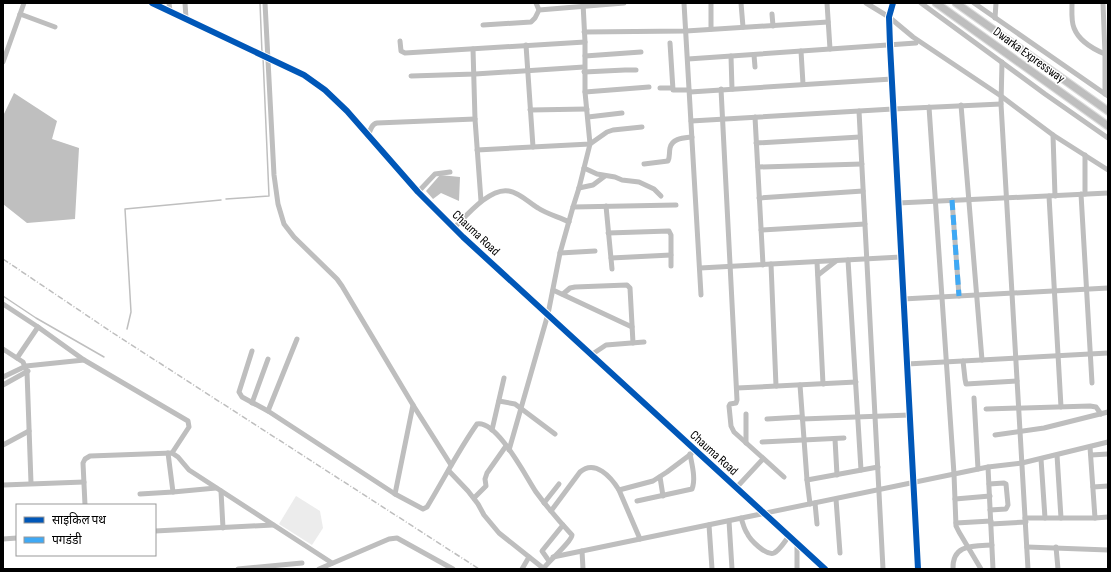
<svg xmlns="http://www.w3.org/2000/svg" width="1111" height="572" viewBox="0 0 1111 572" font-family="'Sofia Sans Condensed','Noto Sans Devanagari',sans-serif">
  <rect width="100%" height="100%" fill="#fff"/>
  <polygon fill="#ececec" points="296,496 320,511 323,528 312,545 279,524"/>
  <g fill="#bfbfbf">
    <polygon points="14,93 57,121 52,139 79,148 75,219 27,223 3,204 3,116"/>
    <polygon points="440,175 460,177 459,201 441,193 433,199 426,191"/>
  </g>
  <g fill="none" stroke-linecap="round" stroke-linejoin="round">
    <g stroke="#bfbfbf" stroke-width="1.5">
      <polyline points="260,3 262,53"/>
      <polyline points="226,199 269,196 263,57"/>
      <polyline points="3,296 36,318 104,357"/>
      <polyline points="127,329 131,312 125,209 221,200"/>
    </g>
    <defs>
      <g id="highway">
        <polyline points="936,3 1108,126"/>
        <polyline points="956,3 1108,111"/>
      </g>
    </defs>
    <use href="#highway" stroke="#dbdbdb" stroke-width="9"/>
    <g stroke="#bebebe" stroke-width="5">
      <polyline points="152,3 304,75 325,90 347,111 418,192 463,237 825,569"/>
      <polyline points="169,3 170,11"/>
      <polyline points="185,3 186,18"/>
      <polyline points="265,3 274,175 278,204 284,224 294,237 337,279 342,286 413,405 451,465"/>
      <polyline points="536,3 539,10"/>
      <polyline points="684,3 701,295"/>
      <polyline points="711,3 711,29"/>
      <polyline points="741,3 743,27"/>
      <polyline points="827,3 830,49"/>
      <polyline points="866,3 889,17 913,37 1001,96 1053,135 1108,170"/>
      <polyline points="893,3 889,17 890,45 918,569"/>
      <polyline points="921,3 1045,94 1108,138"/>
      <polyline points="974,3 1108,96"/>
      <path d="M 1072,3 C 1072,11 1071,21 1074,28 C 1079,41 1093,49 1105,54"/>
      <polyline points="1103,3 1105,54 1105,94"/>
      <polyline points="20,14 55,27"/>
      <polyline points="772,14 773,26"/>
      <polyline points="995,18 996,3"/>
      <polyline points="483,25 531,22 535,18 539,10 624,3"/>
      <polyline points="584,32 686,31 828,22"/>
      <polyline points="400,41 401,51 405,53 585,42"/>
      <polyline points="670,43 673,90 689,90"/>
      <polyline points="526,45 533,147"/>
      <polyline points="473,49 475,119 481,201"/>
      <polyline points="801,51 803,84"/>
      <polyline points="754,55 755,67"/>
      <polyline points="585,56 641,52"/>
      <polyline points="731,56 732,89"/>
      <polyline points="688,59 916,43"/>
      <polyline points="3,62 24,3"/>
      <polyline points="1002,62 1001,104 1028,569"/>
      <polyline points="584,72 625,70 636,70"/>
      <polyline points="411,76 475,74 584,67"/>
      <polyline points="660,88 672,88"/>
      <polyline points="721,89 737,400 736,403 730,404 729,406 731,426 734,432 784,477"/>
      <polyline points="585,92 649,87"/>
      <polyline points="690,92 892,79"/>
      <polyline points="961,105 982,360"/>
      <polyline points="929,107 954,474 956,526 959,532 981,569"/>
      <polyline points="530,110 587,109"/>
      <polyline points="859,111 883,569"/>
      <polyline points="588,117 622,113"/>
      <polyline points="755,117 763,265"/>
      <polyline points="691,121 893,109 1001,104"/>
      <polyline points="1053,135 1055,196"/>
      <path d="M 368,137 C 370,131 371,124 377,123 L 475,119"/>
      <polyline points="756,143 860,137"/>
      <polyline points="477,150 590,144 607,132 613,130 642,127"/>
      <path d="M 644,164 L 668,161 C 670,157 669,153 670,148 C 672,138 684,138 692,137"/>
      <polyline points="758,167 862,164"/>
      <polyline points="584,168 597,174 615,177 622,180 639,182 654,189 661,196"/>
      <polyline points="579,188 593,185 605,176"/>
      <polyline points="418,192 435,174 450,172"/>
      <polyline points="1081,194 1092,383"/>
      <polyline points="1085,194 1085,155"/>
      <polyline points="1049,196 1061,407"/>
      <polyline points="759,198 863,191"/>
      <polyline points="952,200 959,296"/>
      <polyline points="898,203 1108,193"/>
      <polyline points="606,206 612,269"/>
      <polyline points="573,207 676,205"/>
      <path d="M 454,228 C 466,216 490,187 509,191 C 520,193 528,202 538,208 C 547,214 559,217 569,222"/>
      <polyline points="761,230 865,224"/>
      <polyline points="608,233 669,231 671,235 671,266"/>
      <polyline points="560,253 595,251"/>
      <polyline points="611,258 671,255"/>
      <polyline points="848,260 861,470"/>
      <polyline points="817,262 823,384"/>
      <polyline points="771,264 776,386"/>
      <polyline points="700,268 901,257"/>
      <polyline points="818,275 836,261"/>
      <polyline points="553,290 632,327"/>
      <polyline points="563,294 570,288 575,287 627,285 630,288 633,343"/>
      <polyline points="903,299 1108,288"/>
      <polyline points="3,304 38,327 84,360 188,421 189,427 172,453 178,457 189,470 332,563"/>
      <path d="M 297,339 L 268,411 L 395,494 L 423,509 L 427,507 C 444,479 458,451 477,424 C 497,420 526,477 536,492 C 547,507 559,521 572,535 C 572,541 548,562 543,569"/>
      <polyline points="3,349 23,362 27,372 31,483"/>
      <polyline points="252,351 239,392 242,397 268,411"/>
      <polyline points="591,355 606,345 644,342"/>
      <polyline points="17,358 38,327"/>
      <polyline points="963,361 965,379 966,384 1017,381"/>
      <polyline points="907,364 1108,353"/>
      <polyline points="3,377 26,366 84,360"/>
      <polyline points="3,385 28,371"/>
      <polyline points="800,385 807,480 810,504"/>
      <polyline points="737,388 856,382"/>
      <polyline points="974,398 978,469"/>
      <polyline points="499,401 515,404 555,434"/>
      <polyline points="252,403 268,359"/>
      <polyline points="986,409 1090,406 1096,407 1101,414"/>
      <polyline points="746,414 746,443"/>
      <polyline points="767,419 802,417"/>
      <polyline points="802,419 910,415"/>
      <polyline points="492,430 504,378"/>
      <polyline points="995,435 1044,428 1108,412"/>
      <polyline points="835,439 837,475"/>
      <polyline points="762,442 844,438"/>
      <polyline points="3,445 29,431"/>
      <polyline points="1090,447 1095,518 1108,517"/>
      <polyline points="509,450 548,314 560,253 573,207 579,188 590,144 585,92 585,42 583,3"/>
      <polyline points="168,453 173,492"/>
      <polyline points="1091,455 1108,454"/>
      <polyline points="1041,459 1045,518"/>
      <polyline points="988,467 993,569"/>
      <polyline points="449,471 468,491 478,504 484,515 499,533 543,568"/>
      <polyline points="660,477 663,496"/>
      <polyline points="807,480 878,467"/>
      <polyline points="989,484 1004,483 1006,484 1008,505 1006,509 990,510"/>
      <polyline points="3,485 84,482"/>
      <polyline points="1093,487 1108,486"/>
      <polyline points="736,488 763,459"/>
      <polyline points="619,490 653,481 667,472 691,454"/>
      <polyline points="221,491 223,528"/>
      <polyline points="140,494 173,492 216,488"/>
      <polyline points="395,494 413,405"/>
      <polyline points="474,498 486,486 485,479 487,473 506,446"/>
      <polyline points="836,499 840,553"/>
      <polyline points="955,499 990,496"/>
      <path d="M 637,501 L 692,489 C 696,479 692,465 690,454"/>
      <polyline points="544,503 559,484"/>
      <polyline points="815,503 817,524"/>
      <polyline points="85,505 83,463 85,459 90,456 172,453"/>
      <path d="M 551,511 L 580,472 C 595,459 611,477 619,490 L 640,539"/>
      <path d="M 741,518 C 743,523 744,529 747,533 C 750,540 766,556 774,553 C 780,550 785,541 789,536"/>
      <polyline points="1025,518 1061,518 1057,455"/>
      <polyline points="1061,518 1095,518"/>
      <polyline points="729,521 732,569"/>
      <polyline points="956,523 991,521"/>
      <polyline points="991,524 1026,522"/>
      <polyline points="709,525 712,569"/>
      <polyline points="155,531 273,525"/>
      <polyline points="3,539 17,538"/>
      <polyline points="797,543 797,569"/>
      <polyline points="1027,547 1108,550"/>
      <polyline points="1056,547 1058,569"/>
      <polyline points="582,551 583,569"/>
      <polyline points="553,557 988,467 1022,463 1108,442"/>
      <polyline points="549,561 542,551 563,525"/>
      <polyline points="238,569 302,563"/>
      <polyline points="319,569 389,539 397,538 453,569"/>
      <polyline points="522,569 529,557"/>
      <path d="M 953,569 C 952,544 973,546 992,545"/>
    </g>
    <use href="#highway" stroke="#bebebe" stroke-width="7"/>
    <polyline stroke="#bebebe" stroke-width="1.5" stroke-dasharray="6 2 1 2" stroke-linecap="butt" points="3,259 113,333 479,569"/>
    <polyline stroke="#3fa9f5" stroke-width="5" stroke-dasharray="10 5" stroke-linecap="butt" points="952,200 959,296"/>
    <defs>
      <g id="cycleway">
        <polyline points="152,3 304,75 325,90 347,111 418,192 463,237 825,569"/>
        <polyline points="893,3 889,17 890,45 918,569"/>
      </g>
    </defs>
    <use href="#cycleway" stroke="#fff" stroke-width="8"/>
    <use href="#cycleway" stroke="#0057b8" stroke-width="6"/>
  </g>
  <g text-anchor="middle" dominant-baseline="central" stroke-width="3" stroke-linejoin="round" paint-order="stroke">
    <g font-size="13" fill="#000" stroke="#fff">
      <text transform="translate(1029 55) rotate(36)">Dwarka Expressway</text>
      <text transform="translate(476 233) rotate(43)">Chauma Road</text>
      <text transform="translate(714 453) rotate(42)">Chauma Road</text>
    </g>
  </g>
  <rect width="1111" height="572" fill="none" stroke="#000000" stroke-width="8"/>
  <rect x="16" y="504" width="140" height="52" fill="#ffffff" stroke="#999999"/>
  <rect x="24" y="517" width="20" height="6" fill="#0057b8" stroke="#999999"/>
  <text x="52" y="524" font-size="12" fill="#000000">साइकिल पथ</text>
  <rect x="24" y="537" width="20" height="6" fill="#3fa9f5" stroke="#999999"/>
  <text x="52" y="544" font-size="12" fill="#000000">पगडंडी</text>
</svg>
